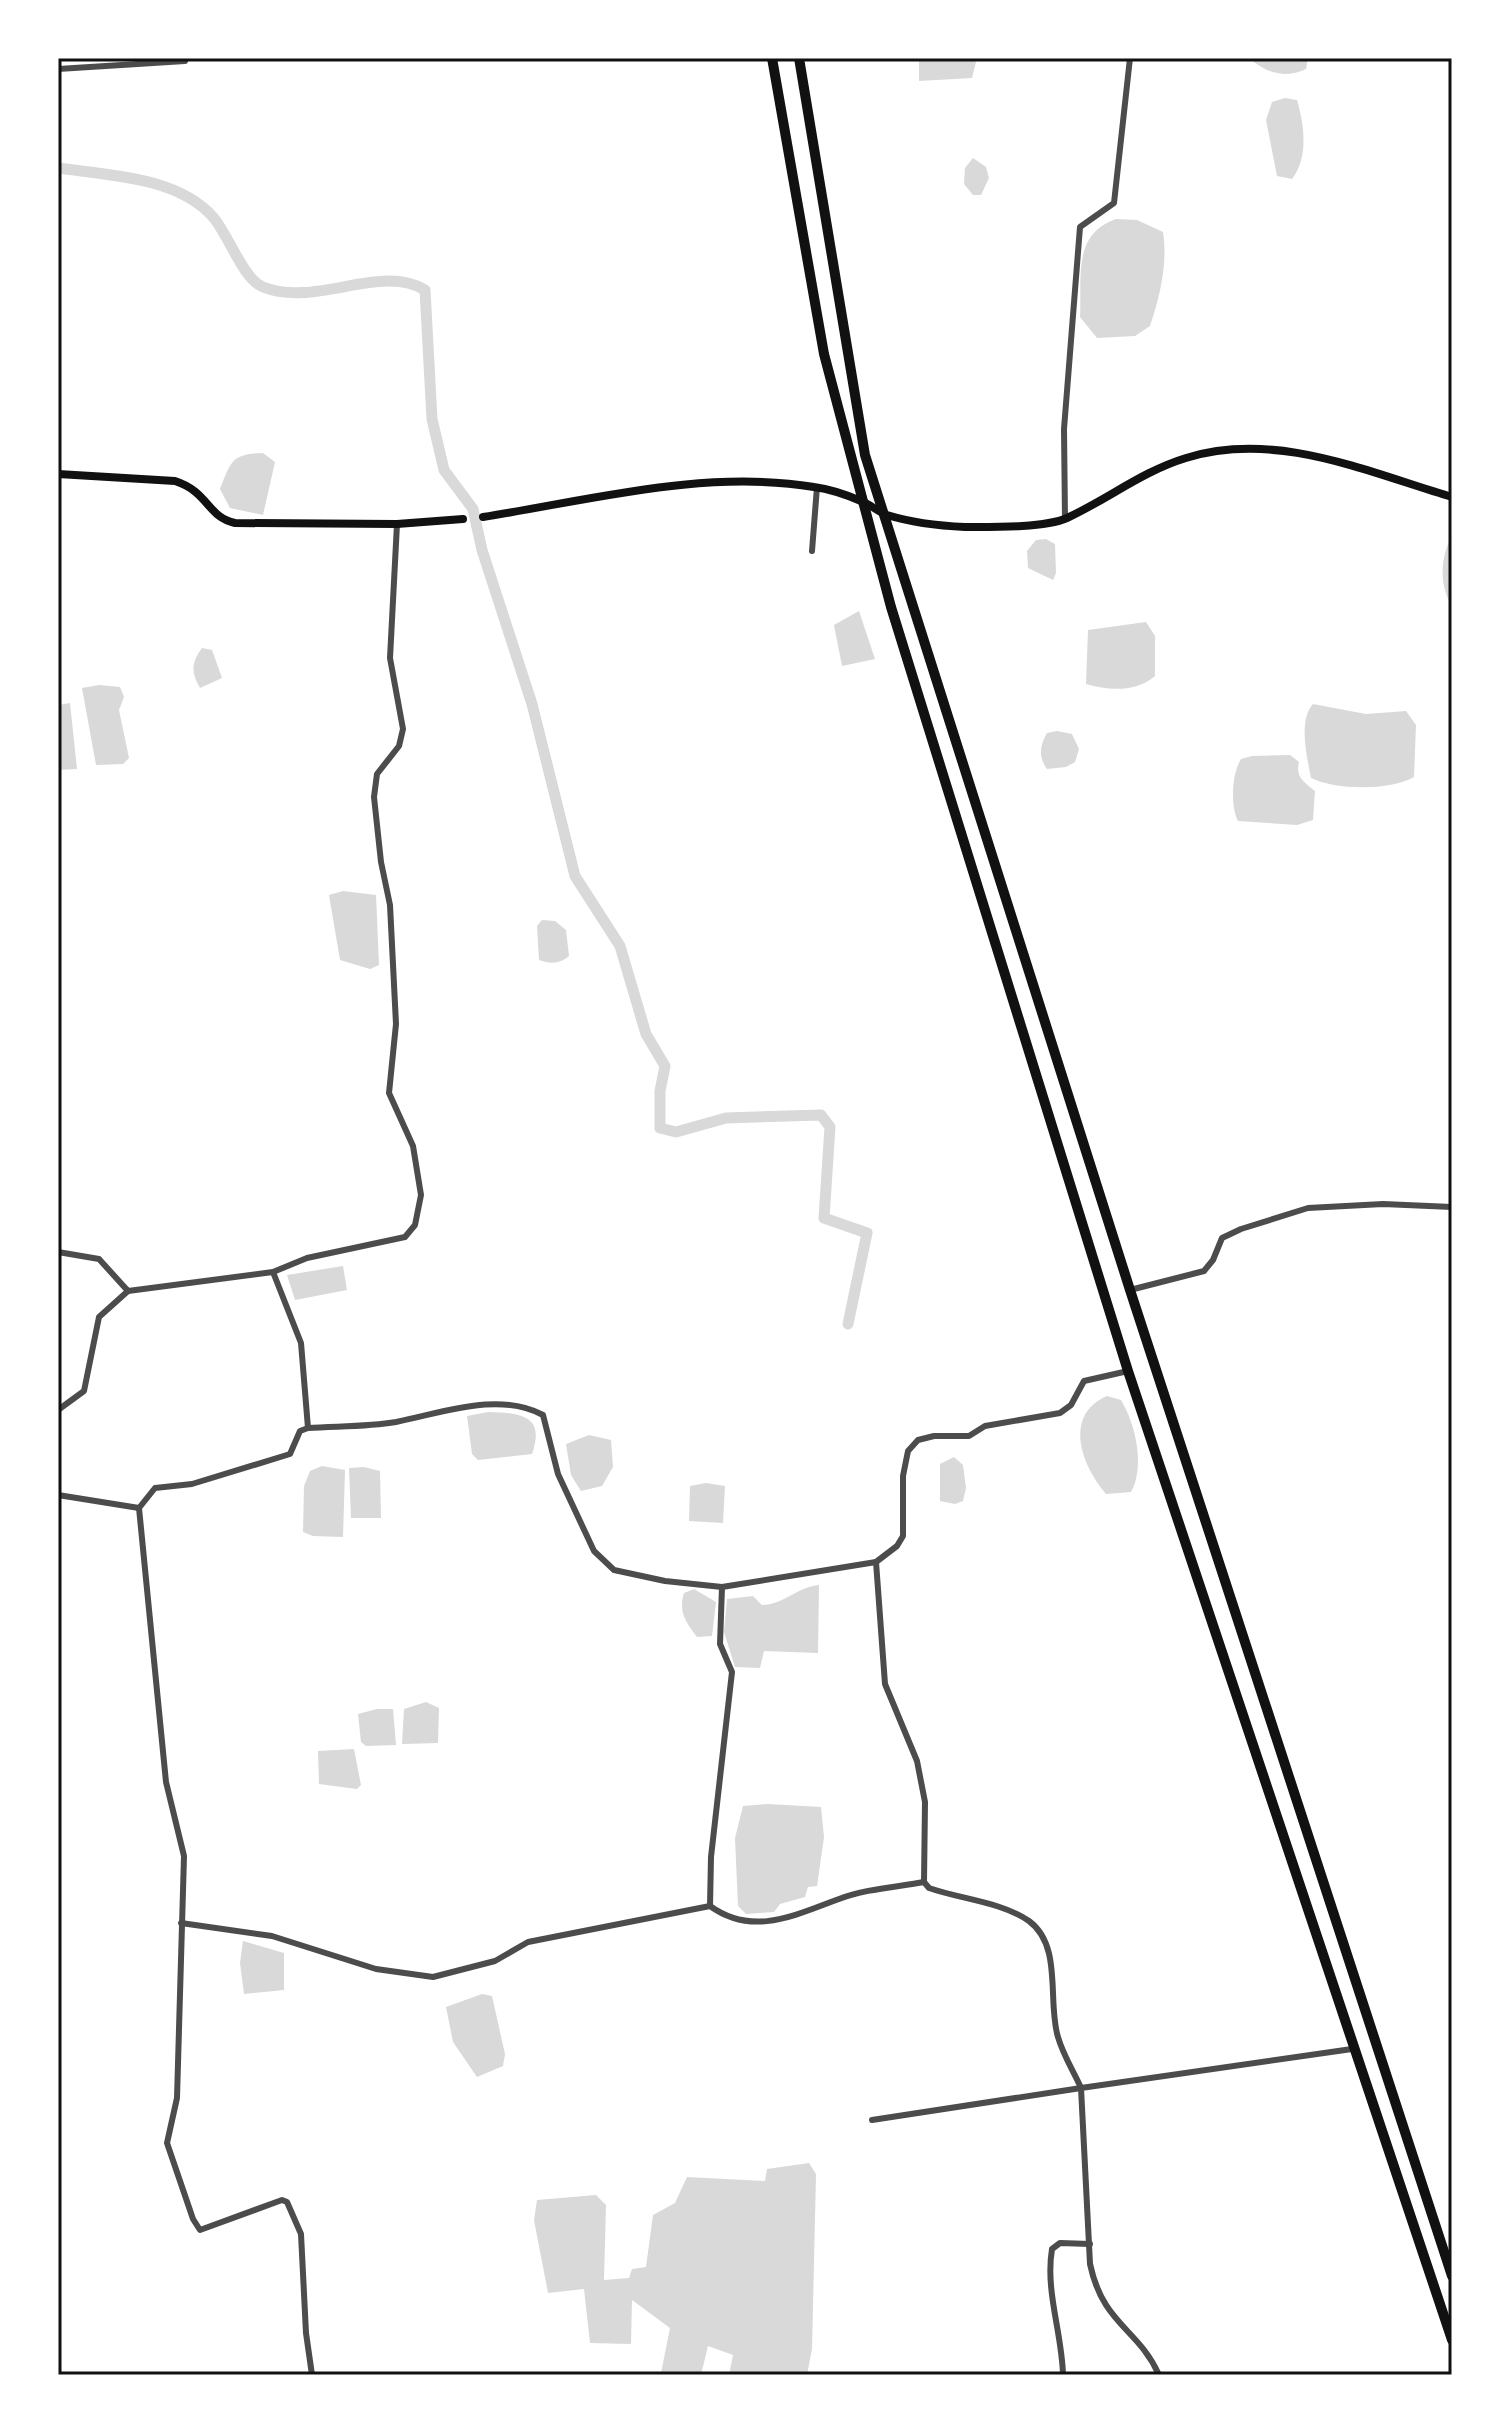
<svg xmlns="http://www.w3.org/2000/svg" width="1510" height="2433" viewBox="0 0 1510 2433" font-family="'Fira Sans Condensed',sans-serif">
  <rect width="100%" height="100%" fill="#fff"/>
  <g fill="#d9d9d9">
    <polygon points="919,58 977,58 972,78 919,81"/>
    <path d="M 1249,58 L 1308,58 L 1306,69 C 1285,79 1266,73 1249,58 Z"/>
    <path d="M 1285,98 L 1297,100 C 1304,124 1309,157 1292,179 L 1277,176 L 1266,120 L 1272,102 Z"/>
    <polygon points="973,158 986,167 989,178 981,195 973,195 964,184 965,168"/>
    <path d="M 1116,219 L 1137,220 L 1163,232 C 1168,262 1160,297 1150,326 L 1135,336 L 1097,338 L 1080,317 C 1082,278 1072,234 1116,219 Z"/>
    <path d="M 263,453 L 275,462 L 263,515 L 230,508 L 220,489 C 231,462 231,454 263,453 Z"/>
    <path d="M 1452,536 L 1452,606 C 1439,586 1440,557 1452,536 Z"/>
    <polygon points="1036,540 1046,539 1055,544 1056,573 1053,580 1028,568 1027,551"/>
    <polygon points="859,611 875,659 842,666 834,625"/>
    <path d="M 1146,622 L 1155,636 L 1155,676 C 1136,692 1110,691 1086,684 L 1088,630 Z"/>
    <path d="M 202,648 L 212,650 L 222,678 L 200,688 C 191,672 191,663 202,648 Z"/>
    <polygon points="99,685 120,687 124,697 119,710 129,758 123,764 96,765 82,688"/>
    <polygon points="70,703 77,769 58,770 58,705"/>
    <path d="M 1313,704 L 1366,714 L 1406,711 L 1416,725 L 1414,777 C 1390,791 1335,790 1311,778 C 1307,757 1298,721 1313,704 Z"/>
    <path d="M 1057,731 L 1072,734 L 1079,749 L 1075,762 L 1066,767 L 1047,769 C 1038,757 1040,745 1047,733 Z"/>
    <path d="M 1290,755 L 1299,762 C 1295,778 1305,782 1315,791 L 1313,820 L 1297,825 L 1238,821 C 1230,806 1232,773 1241,759 L 1252,756 Z"/>
    <polygon points="343,891 376,895 379,965 370,969 340,960 329,895"/>
    <path d="M 542,920 L 555,921 L 566,930 L 569,956 C 560,964 550,964 539,960 L 537,926 Z"/>
    <polygon points="343,1266 347,1290 295,1300 287,1275"/>
    <path d="M 1107,1396 L 1121,1400 C 1136,1425 1145,1467 1131,1492 L 1106,1494 C 1081,1465 1063,1415 1107,1396 Z"/>
    <path d="M 488,1412 C 519,1413 546,1414 532,1454 L 478,1460 L 472,1454 L 467,1416 Z"/>
    <polygon points="589,1435 611,1440 613,1467 602,1486 581,1491 571,1475 566,1444"/>
    <polygon points="954,1457 963,1465 966,1488 963,1501 955,1504 940,1501 940,1464"/>
    <polygon points="322,1466 345,1470 343,1537 313,1536 303,1532 304,1486 310,1471"/>
    <polygon points="364,1467 380,1471 381,1518 351,1518 349,1468"/>
    <polygon points="706,1483 725,1486 723,1523 689,1521 690,1486"/>
    <path d="M 819,1585 L 818,1653 L 764,1651 L 760,1668 L 735,1667 L 724,1632 L 727,1599 L 753,1596 L 762,1605 C 783,1605 797,1587 819,1585 Z"/>
    <path d="M 694,1589 L 716,1602 L 712,1636 L 697,1637 C 686,1622 678,1612 684,1593 Z"/>
    <polygon points="426,1702 439,1708 438,1743 402,1744 404,1709"/>
    <polygon points="377,1709 393,1709 396,1745 366,1746 361,1742 358,1714"/>
    <polygon points="354,1749 361,1785 357,1789 319,1784 318,1751"/>
    <polygon points="768,1804 821,1807 824,1837 817,1886 808,1887 805,1897 780,1904 774,1912 746,1914 738,1906 735,1838 743,1806"/>
    <polygon points="243,1941 284,1953 284,1990 244,1994 240,1963"/>
    <polygon points="482,1994 492,1996 505,2054 503,2066 477,2077 453,2042 446,2007"/>
    <polygon points="809,2163 816,2174 812,2349 807,2375 729,2375 733,2355 708,2346 701,2375 661,2373 670,2328 632,2300 631,2344 590,2343 584,2289 548,2293 534,2220 537,2200 596,2195 606,2205 604,2280 629,2278 632,2269 646,2267 653,2215 675,2203 687,2177 765,2181 767,2169"/>
  </g>
  <g fill="none" stroke-linecap="round" stroke-linejoin="round">
    <path stroke="#d9d9d9" stroke-width="11" d="M 58,168 C 108,175 178,177 213,217 C 228,234 243,279 263,287 C 315,308 381,263 425,290 L 432,419 L 444,470 L 473,509 L 482,550 L 532,704 L 575,876 L 620,946 L 646,1034 L 665,1066 L 660,1091 L 660,1128 L 676,1132 L 726,1118 L 821,1115 L 830,1127 L 824,1218 L 867,1233 L 848,1324"/>
    <g stroke="#4c4c4c" stroke-width="6">
      <polyline points="58,69 185,61 185,58"/>
      <polyline points="1065,519 1064,429 1080,227 1114,203 1130,58"/>
      <polyline points="812,551 817,487"/>
      <polyline points="58,1252 99,1259 128,1291 273,1272 307,1258 405,1237 415,1225 421,1195 413,1146 389,1093 396,1024 390,905 381,862 374,797 377,774 399,746 403,729 390,658 397,524"/>
      <polyline points="273,1272 301,1343 308,1428"/>
      <polyline points="1130,1290 1204,1271 1213,1260 1222,1238 1241,1229 1308,1208 1383,1204 1452,1207"/>
      <polyline points="58,1410 84,1391 99,1317 128,1291"/>
      <polyline points="58,1495 139,1508"/>
      <polyline points="710,1906 711,1857 732,1672 720,1644 722,1587"/>
      <path d="M 181,1923 L 272,1936 L 376,1969 L 433,1977 L 495,1961 L 528,1942 L 710,1906 C 753,1937 795,1915 839,1899 C 865,1889 897,1887 924,1882"/>
      <path d="M 872,2120 L 1081,2088 C 1074,2072 1063,2055 1058,2037 C 1047,2002 1063,1946 1029,1921 C 1002,1902 960,1899 929,1888 L 924,1882 L 925,1802 L 917,1761 L 885,1684 L 876,1562"/>
      <path d="M 312,2375 L 306,2333 L 301,2234 L 287,2202 L 282,2200 L 200,2230 L 193,2219 L 167,2143 L 177,2098 L 184,1856 L 166,1782 L 139,1508 L 155,1488 L 192,1484 L 290,1454 L 300,1431 L 308,1428 C 337,1426 367,1427 396,1422 C 442,1413 499,1391 543,1415 L 558,1474 L 594,1551 L 614,1570 L 665,1581 L 722,1587 L 876,1562 L 897,1546 L 903,1536 L 903,1476 L 908,1451 L 918,1440 L 934,1436 L 969,1436 L 985,1426 L 1060,1413 L 1071,1405 L 1084,1381 L 1128,1371"/>
      <path d="M 1063,2375 C 1062,2333 1045,2291 1052,2249 L 1060,2243 L 1090,2244"/>
      <path d="M 1159,2375 C 1138,2328 1103,2325 1090,2264 L 1081,2088 L 1352,2049"/>
    </g>
    <g stroke="#111" stroke-width="8">
      <path d="M 58,474 L 175,481 C 209,492 207,517 235,523 L 397,524 L 463,519"/>
      <path d="M 483,517 C 591,500 704,469 814,487 C 829,489 847,495 861,501 C 870,504 878,512 887,515 C 910,522 942,526 965,527 C 992,527 1044,528 1067,518 C 1108,499 1143,471 1186,458 C 1276,430 1367,472 1452,497"/>
    </g>
    <g stroke="#111" stroke-width="10">
      <polyline points="772,58 824,354 891,607 1128,1371 1452,2340"/>
      <polyline points="799,58 865,455 1130,1290 1452,2276"/>
    </g>
  </g>
  <rect width="1510" height="2433" fill="none" stroke="#ffffff" stroke-width="120"/>
  <rect x="60" y="60" width="1390" height="2313" fill="none" stroke="#111" stroke-width="3"/>
</svg>
